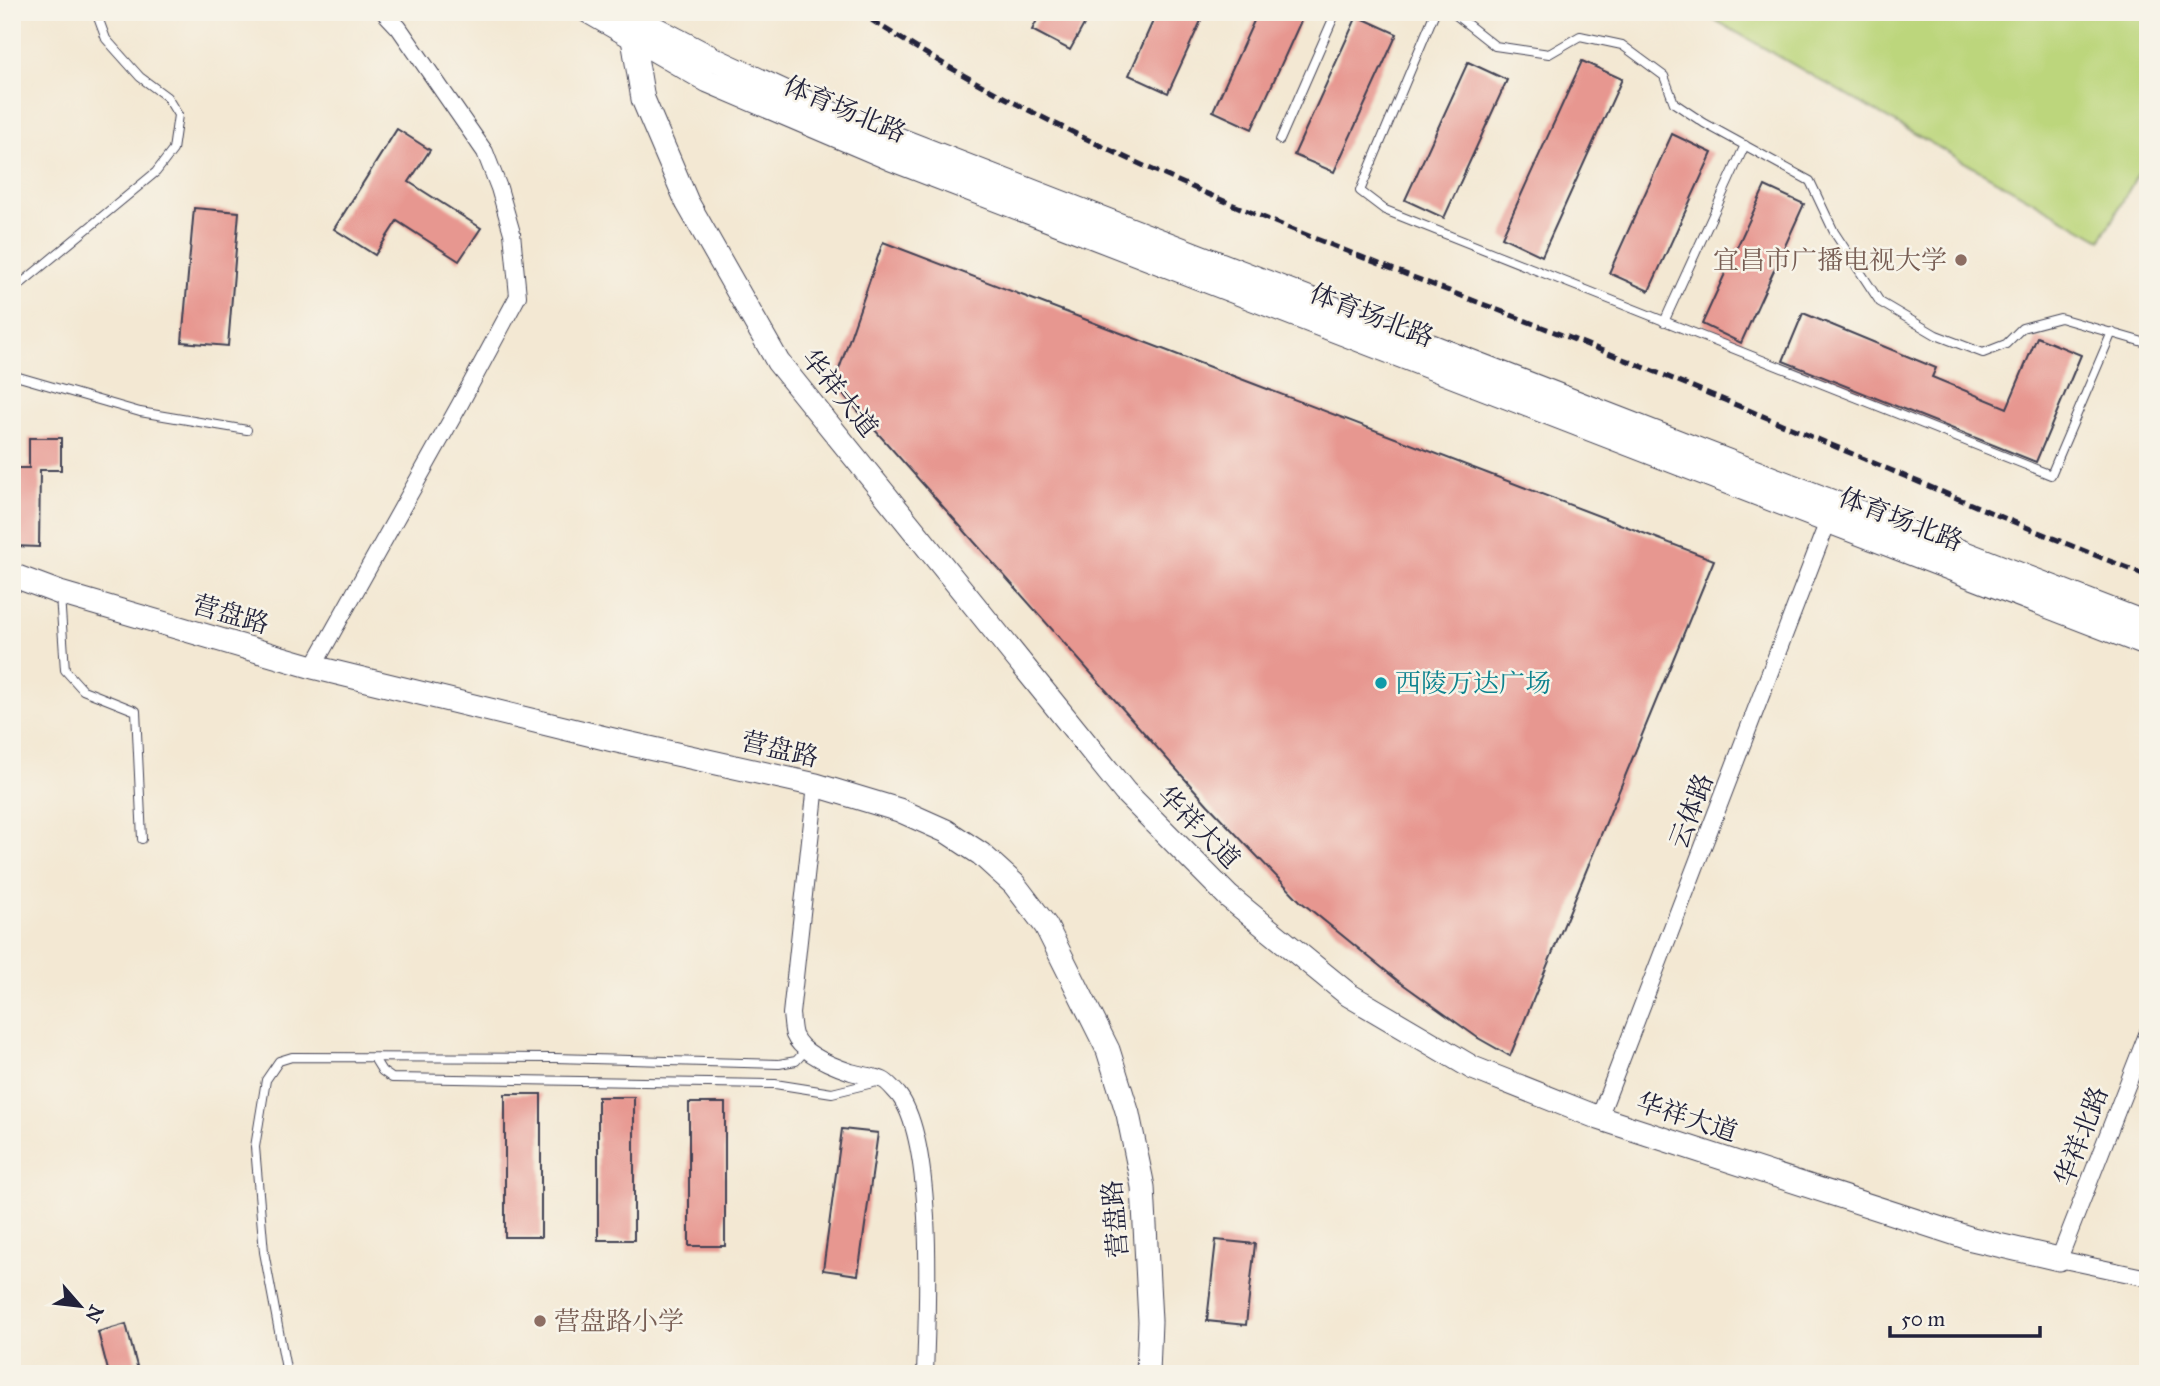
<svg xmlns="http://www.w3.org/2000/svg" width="2160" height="1386" viewBox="0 0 2160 1386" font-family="'IM FELL Great Primer','Noto Serif SC',serif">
  <rect width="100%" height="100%" fill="#f7f3e8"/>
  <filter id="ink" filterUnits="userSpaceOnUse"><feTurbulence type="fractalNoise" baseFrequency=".0143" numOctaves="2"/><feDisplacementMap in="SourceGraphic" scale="14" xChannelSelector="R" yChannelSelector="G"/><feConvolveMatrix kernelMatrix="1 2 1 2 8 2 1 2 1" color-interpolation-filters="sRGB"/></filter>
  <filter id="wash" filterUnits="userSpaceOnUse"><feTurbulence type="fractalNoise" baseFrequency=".00686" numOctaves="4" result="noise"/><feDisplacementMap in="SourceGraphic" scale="28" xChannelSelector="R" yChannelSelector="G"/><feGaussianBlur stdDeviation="1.57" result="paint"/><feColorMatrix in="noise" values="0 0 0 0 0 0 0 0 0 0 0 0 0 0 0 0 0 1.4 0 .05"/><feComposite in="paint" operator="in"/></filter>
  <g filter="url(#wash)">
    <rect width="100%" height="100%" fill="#f3e8d3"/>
    <polygon fill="#bcd67b" stroke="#6f7c5b" stroke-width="2" points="1701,12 2148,12 2148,156 2101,240"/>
    <g id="blocks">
      <g fill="#e79790">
        <polygon points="1041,12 1091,12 1070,50 1032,30"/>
        <polygon points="1157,12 1205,12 1168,93 1129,75"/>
        <polygon points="1258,12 1305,12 1252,129 1213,111"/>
        <polygon points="1357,16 1397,34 1334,172 1294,155"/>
        <polygon points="1582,61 1622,79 1542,256 1502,237"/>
        <polygon points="1468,62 1507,80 1444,218 1405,200"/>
        <polygon points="397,129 430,150 409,182 481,228 459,261 397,221 375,255 334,229"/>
        <polygon points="1672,134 1712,153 1649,291 1609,273"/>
        <polygon points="1765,186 1804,204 1741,343 1702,324"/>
        <polygon points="194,208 239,212 228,346 182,342"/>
        <polygon points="883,242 1714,560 1510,1056 1478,1038 1397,980 1300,901 1208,805 834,384"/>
        <polygon points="1803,313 1936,368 1932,377 2007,408 2037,337 2081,355 2036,462 1783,361"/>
        <polygon points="29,438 61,438 61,470 40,470 39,547 14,546 15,468 29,468"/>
        <rect x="505" y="1094" width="36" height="143"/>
        <rect x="598" y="1097" width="36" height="143"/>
        <rect x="689" y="1103" width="36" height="143"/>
        <polygon points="842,1129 878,1133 858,1275 823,1270"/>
        <polygon points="1216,1240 1255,1244 1246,1325 1207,1321"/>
        <polygon points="126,1324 139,1374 109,1374 98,1332"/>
      </g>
    </g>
  </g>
  <g filter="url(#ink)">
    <use href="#blocks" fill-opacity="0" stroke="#414052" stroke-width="2"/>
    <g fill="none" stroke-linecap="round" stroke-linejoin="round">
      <defs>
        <g id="lane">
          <polyline points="1435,12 1360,191 1385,210 2051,475 2112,332"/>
          <polyline points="1452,12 1495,46 1549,54 1580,36 1622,45 1664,76 1674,103 1704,123 1810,181 1834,232 1880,302 1936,335 1983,353 2006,344 2022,328 2060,318 2143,342"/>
          <polyline points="1280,140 1336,12"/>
          <polyline points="12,291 156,172 173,150 178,115 167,97 140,77 106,39 96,12"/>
          <polyline points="1664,322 1745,145"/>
          <polyline points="12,375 140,412 247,430"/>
          <polyline points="60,595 65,670 83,690 136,711 142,839"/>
          <polyline points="374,1058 382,1071 392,1078 775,1084 832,1093 881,1081"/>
          <polyline points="287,1374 264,1252 255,1147 266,1080 279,1061 292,1057 554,1058 779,1064 796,1061 806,1050"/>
        </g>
        <g id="street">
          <polyline points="313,667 459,406 518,296 512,233 499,188 485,152 399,28 384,12"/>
          <path d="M 816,785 L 791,1014 C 792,1020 792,1029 794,1035 C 802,1054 833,1066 851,1072 C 861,1075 873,1076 883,1080 C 888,1082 894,1090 898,1094 C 936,1141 927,1312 925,1374"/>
          <polyline points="2148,1032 2059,1259 2148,1278"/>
          <polyline points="1599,1118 1828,521"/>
        </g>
        <g id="secondary">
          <polyline points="589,12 708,81 891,159 2148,645"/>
          <polyline points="624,12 714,59 826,111 2148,624"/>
          <polyline points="633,39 643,99 687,202 778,362 1125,792 1229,897 1349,995 1473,1068 1599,1118 1972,1239 2059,1259"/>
          <polyline points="12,575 60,593 313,667 613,740 816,785 899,810 946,831 981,854 1014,884 1046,926 1108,1050 1128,1114 1143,1187 1150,1321 1148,1374"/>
        </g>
      </defs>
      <use href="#lane" stroke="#414052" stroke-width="10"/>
      <use href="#street" stroke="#414052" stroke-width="18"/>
      <use href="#secondary" stroke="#414052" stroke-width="25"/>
      <use href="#lane" stroke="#fff" stroke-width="8"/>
      <use href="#street" stroke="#fff" stroke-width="16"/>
      <use href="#secondary" stroke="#fff" stroke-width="23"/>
      <path stroke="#22223b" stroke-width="5" stroke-dasharray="10 5" stroke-linecap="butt" d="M 859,12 C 1093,165 1360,254 1618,357 C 1796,427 1970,507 2148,576"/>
    </g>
  </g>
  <g fill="#8d6e63" stroke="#f7f3e8" stroke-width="2.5">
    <circle cx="1961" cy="260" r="7"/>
    <circle cx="540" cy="1321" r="7"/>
  </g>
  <circle fill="#0f9aa8" stroke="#f7f3e8" stroke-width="2.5" cx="1381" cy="683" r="7"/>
  <g text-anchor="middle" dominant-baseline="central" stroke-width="5" stroke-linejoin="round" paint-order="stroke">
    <g font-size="26" fill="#22223b" stroke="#f7f3e8">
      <text transform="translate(845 109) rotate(23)">体育场北路</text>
      <text transform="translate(1372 315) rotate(21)">体育场北路</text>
      <text transform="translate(840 393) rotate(51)">华祥大道</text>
      <text transform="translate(1901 519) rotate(21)">体育场北路</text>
      <text transform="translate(231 614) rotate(16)">营盘路</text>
      <text transform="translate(780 749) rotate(13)">营盘路</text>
      <text transform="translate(1691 811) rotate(-69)">云体路</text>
      <text transform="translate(1199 827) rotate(45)">华祥大道</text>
      <text transform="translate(1687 1117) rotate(18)">华祥大道</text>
      <text transform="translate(2081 1136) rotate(-69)">华祥北路</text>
      <text transform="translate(1115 1219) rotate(-95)">营盘路</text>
    </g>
    <g font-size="26" fill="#785e54" stroke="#f7f3e8" text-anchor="end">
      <text x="1947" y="260">宜昌市广播电视大学</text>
      <text x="554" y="1321" text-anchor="start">营盘路小学</text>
    </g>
    <g font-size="26" fill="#0d838f" stroke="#f7f3e8" text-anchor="start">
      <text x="1395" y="683">西陵万达广场</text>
    </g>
  </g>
  <rect width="2160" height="1386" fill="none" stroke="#f7f3e8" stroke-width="42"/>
  <g transform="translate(80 1306) rotate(118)" stroke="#f7f3e8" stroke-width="5" paint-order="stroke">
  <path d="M0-5L12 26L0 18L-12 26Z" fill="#22223b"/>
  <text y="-10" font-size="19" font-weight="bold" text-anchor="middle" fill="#22223b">N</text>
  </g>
  <path d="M1890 1326v10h150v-10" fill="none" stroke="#22223b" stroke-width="3.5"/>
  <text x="1901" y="1326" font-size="21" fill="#22223b" stroke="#f7f3e8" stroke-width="5" paint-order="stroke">50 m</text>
</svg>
